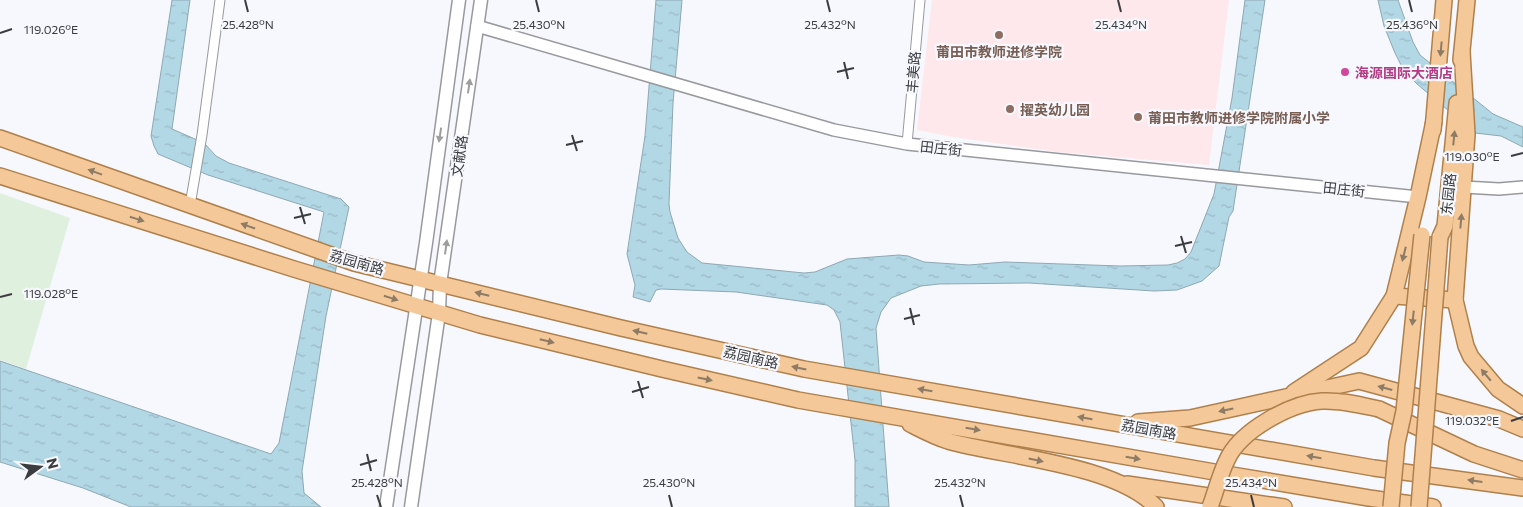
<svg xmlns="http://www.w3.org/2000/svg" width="1523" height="507" viewBox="0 0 1523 507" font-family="Commissioner,'Noto Sans SC',sans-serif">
  <defs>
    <pattern id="water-ripples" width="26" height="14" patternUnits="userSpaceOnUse" patternTransform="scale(1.25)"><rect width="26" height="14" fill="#b2d7e5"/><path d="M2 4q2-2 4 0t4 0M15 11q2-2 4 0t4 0" fill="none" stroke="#9ab9c6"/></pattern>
  </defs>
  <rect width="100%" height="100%" fill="#f7f8fd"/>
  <polygon fill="#fee8ec" points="932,0 1229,0 1209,165 1058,152 953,137 917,130"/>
  <polygon fill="#e0f0de" points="0,193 70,218 26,369 0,360"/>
  <g fill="url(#water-ripples)" stroke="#8ea8b3">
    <polygon points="172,0 190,0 172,129 204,143 216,156 229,163 341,199 349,207 326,316 302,471 304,493 321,507 131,507 83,488 0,462 0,361 271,454 279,443 324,212 208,175 158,154 154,146 151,136"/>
    <polygon points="656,0 682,0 673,103 669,204 670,212 678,238 687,252 702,263 804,273 815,272 847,259 899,255 908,256 924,262 969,265 1005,262 1120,266 1168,265 1177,263 1185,259 1191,252 1214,194 1232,98 1245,0 1265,0 1233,211 1229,217 1219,266 1202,281 1177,290 1154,291 1029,283 939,284 921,286 891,298 881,312 876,328 889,507 855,507 855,460 840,322 834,310 827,305 736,292 661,289 656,290 650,302 633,297 635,285 627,254 645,136"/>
    <polygon points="1378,0 1398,0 1413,42 1420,55 1493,114 1523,127 1523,147 1501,136 1475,133 1417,84 1403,69 1395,53 1384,26"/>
  </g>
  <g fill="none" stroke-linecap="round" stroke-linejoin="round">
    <defs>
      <g id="minor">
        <polyline points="907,144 920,0"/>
        <polyline points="190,205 202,135 220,0"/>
      </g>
      <g id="tertiary">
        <polyline points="477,26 834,130 907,144 1418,197"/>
        <polyline points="1464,187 1499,189 1523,187"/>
      </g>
      <g id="secondary">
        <polyline points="386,507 426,243 459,0"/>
        <polyline points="411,507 439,313 440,284 481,0"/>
      </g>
      <g id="primary">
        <polyline points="1462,52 1467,134 1455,300 1466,346 1471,357 1498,389 1523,406"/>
        <polyline points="1461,60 1467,0"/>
        <polyline points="1433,130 1444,0"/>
        <polyline points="0,138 354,263 621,328 804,369 1374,468 1523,488"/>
        <polyline points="0,176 294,269 480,325 662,369 798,400 1226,474 1369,498 1433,507"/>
        <polyline points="1440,237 1445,226 1457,103"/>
        <polyline points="1394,296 1455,300"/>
        <polyline points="1294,392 1361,348 1394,296 1418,197 1434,121"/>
        <polyline points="1379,409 1474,454 1523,470"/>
        <polyline points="1138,422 1190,418 1359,381 1499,419 1523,429"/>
        <path d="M 910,424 C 922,430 935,437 948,441 C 1005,457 1115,464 1156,507"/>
        <polyline points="1127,484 1284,507"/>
      </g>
    </defs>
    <use href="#minor" stroke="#98999d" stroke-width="11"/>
    <use href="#tertiary" stroke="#98999d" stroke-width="14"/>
    <use href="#secondary" stroke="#98999d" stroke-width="15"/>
    <use href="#primary" stroke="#af804c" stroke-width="18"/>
    <use href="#minor" stroke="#fff" stroke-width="9"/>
    <use href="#tertiary" stroke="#fff" stroke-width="11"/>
    <use href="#secondary" stroke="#fff" stroke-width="12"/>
    <use href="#primary" stroke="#f4c898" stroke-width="15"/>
    <defs>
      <g id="primary-bridge">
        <path d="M 1210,507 C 1216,491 1220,474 1227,460 C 1240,431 1290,403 1322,401 C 1341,400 1360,405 1379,409"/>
        <polyline points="1391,507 1397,443 1404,411 1422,235"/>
        <polyline points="1419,507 1440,237"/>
      </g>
    </defs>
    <use href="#primary-bridge" stroke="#af804c" stroke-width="18" stroke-linecap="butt"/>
    <use href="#primary-bridge" stroke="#f4c898" stroke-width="15"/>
  </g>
  <defs><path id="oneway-solid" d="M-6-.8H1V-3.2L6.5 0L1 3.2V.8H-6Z" transform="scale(1.25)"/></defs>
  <g fill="#8e7b66">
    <use href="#oneway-solid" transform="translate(1441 49) rotate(95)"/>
    <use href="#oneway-solid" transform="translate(1454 138) rotate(-84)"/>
    <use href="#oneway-solid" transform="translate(95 172) rotate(-160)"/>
    <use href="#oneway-solid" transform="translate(137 219) rotate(17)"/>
    <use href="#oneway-solid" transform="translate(1461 221) rotate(-85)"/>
    <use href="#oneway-solid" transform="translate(248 226) rotate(-161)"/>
    <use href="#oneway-solid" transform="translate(1404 254) rotate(104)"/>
    <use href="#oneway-solid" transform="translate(482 294) rotate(-166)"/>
    <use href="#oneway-solid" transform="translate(391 298) rotate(18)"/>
    <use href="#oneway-solid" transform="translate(1413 318) rotate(96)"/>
    <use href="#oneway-solid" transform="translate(640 332) rotate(-167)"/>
    <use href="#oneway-solid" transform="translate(547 341) rotate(14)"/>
    <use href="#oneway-solid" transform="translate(799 368) rotate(-168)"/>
    <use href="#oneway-solid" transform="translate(1486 375) rotate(-130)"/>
    <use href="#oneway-solid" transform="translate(705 379) rotate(12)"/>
    <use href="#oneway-solid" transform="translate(1385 388) rotate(-165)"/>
    <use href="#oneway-solid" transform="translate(925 390) rotate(-170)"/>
    <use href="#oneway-solid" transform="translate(1226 410) rotate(168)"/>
    <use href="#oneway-solid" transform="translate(1085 418) rotate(-170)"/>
    <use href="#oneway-solid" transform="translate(973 429) rotate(10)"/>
    <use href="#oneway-solid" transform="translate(1314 457) rotate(-170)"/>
    <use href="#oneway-solid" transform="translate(1133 458) rotate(10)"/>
    <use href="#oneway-solid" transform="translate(1036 460) rotate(12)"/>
    <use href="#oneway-solid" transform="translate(1475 481) rotate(-172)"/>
  </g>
  <g fill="#9d9e9e">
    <use href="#oneway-solid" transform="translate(469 86) rotate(-82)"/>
    <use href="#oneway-solid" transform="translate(440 135) rotate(99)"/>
    <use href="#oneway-solid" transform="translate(446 247) rotate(-82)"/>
  </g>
  <path fill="none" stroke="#3b3c3e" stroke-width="2" d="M 245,0 L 248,12M 536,0 L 539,12M 827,0 L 830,12M 1118,0 L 1121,12M 1409,0 L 1412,12M 0,33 L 12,29M 844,62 L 848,79M 837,72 L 854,68M 572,135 L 577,151M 566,145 L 583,141M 1511,156 L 1523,153M 300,207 L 305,224M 294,218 L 311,214M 1181,236 L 1186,253M 1175,246 L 1192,242M 0,297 L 12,294M 910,308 L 914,325M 904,319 L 920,315M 638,381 L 643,398M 632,392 L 649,387M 1511,421 L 1523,417M 367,454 L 371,471M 360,465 L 377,460M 377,495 L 381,507M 669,495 L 672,507M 960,495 L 963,507M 1251,495 L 1254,507"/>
  <g fill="#8d6e63" stroke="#f7f8fd" stroke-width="2">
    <circle cx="999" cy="35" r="5"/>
    <circle cx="1010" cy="109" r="5"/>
    <circle cx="1138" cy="117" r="5"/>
  </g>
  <circle fill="#d1479c" stroke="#f7f8fd" stroke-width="2" cx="1345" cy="72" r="5"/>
  <g text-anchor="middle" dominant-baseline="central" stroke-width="4.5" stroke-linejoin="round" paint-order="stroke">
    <g font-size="14" font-weight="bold" fill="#785e54" stroke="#f7f8fd" text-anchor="start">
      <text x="999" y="51" text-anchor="middle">莆田市教师进修学院</text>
      <text x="1020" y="109">擢英幼儿园</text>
      <text x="1148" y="117">莆田市教师进修学院附属小学</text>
    </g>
    <g font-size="14" fill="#3b3c3e" stroke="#f7f8fd">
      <text transform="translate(913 72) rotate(-85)">丰美路</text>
      <text transform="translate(941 148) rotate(6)">田庄街</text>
      <text transform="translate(459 156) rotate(-82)">文献路</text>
      <text transform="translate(1344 189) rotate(6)">田庄街</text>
      <text transform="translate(1448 194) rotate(-84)">东园路</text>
      <text transform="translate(357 262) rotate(16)">荔园南路</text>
      <text transform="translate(751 357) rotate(13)">荔园南路</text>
      <text transform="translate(1149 429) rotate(10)">荔园南路</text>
    </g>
    <g font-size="14" font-weight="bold" fill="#b23c85" stroke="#f7f8fd" text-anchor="start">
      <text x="1355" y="72">海源国际大酒店</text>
    </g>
  </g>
  <g font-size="12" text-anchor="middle" fill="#3b3c3e" stroke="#f7f8fd" stroke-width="4.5" stroke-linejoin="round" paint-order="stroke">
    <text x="248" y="29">25.428°N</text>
    <text x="539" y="29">25.430°N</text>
    <text x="830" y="29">25.432°N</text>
    <text x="1121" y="29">25.434°N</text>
    <text x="1412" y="29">25.436°N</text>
    <text x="51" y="34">119.026°E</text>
    <text x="1472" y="161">119.030°E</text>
    <text x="51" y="298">119.028°E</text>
    <text x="1472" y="425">119.032°E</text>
    <text x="377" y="487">25.428°N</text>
    <text x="669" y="487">25.430°N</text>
    <text x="960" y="487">25.432°N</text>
    <text x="1251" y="487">25.434°N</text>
  </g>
  <g transform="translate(40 467) rotate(75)" stroke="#f7f8fd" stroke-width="4" paint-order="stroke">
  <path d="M0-4L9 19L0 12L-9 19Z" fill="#3b3c3e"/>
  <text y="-8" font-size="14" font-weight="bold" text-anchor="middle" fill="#3b3c3e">N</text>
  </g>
</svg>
